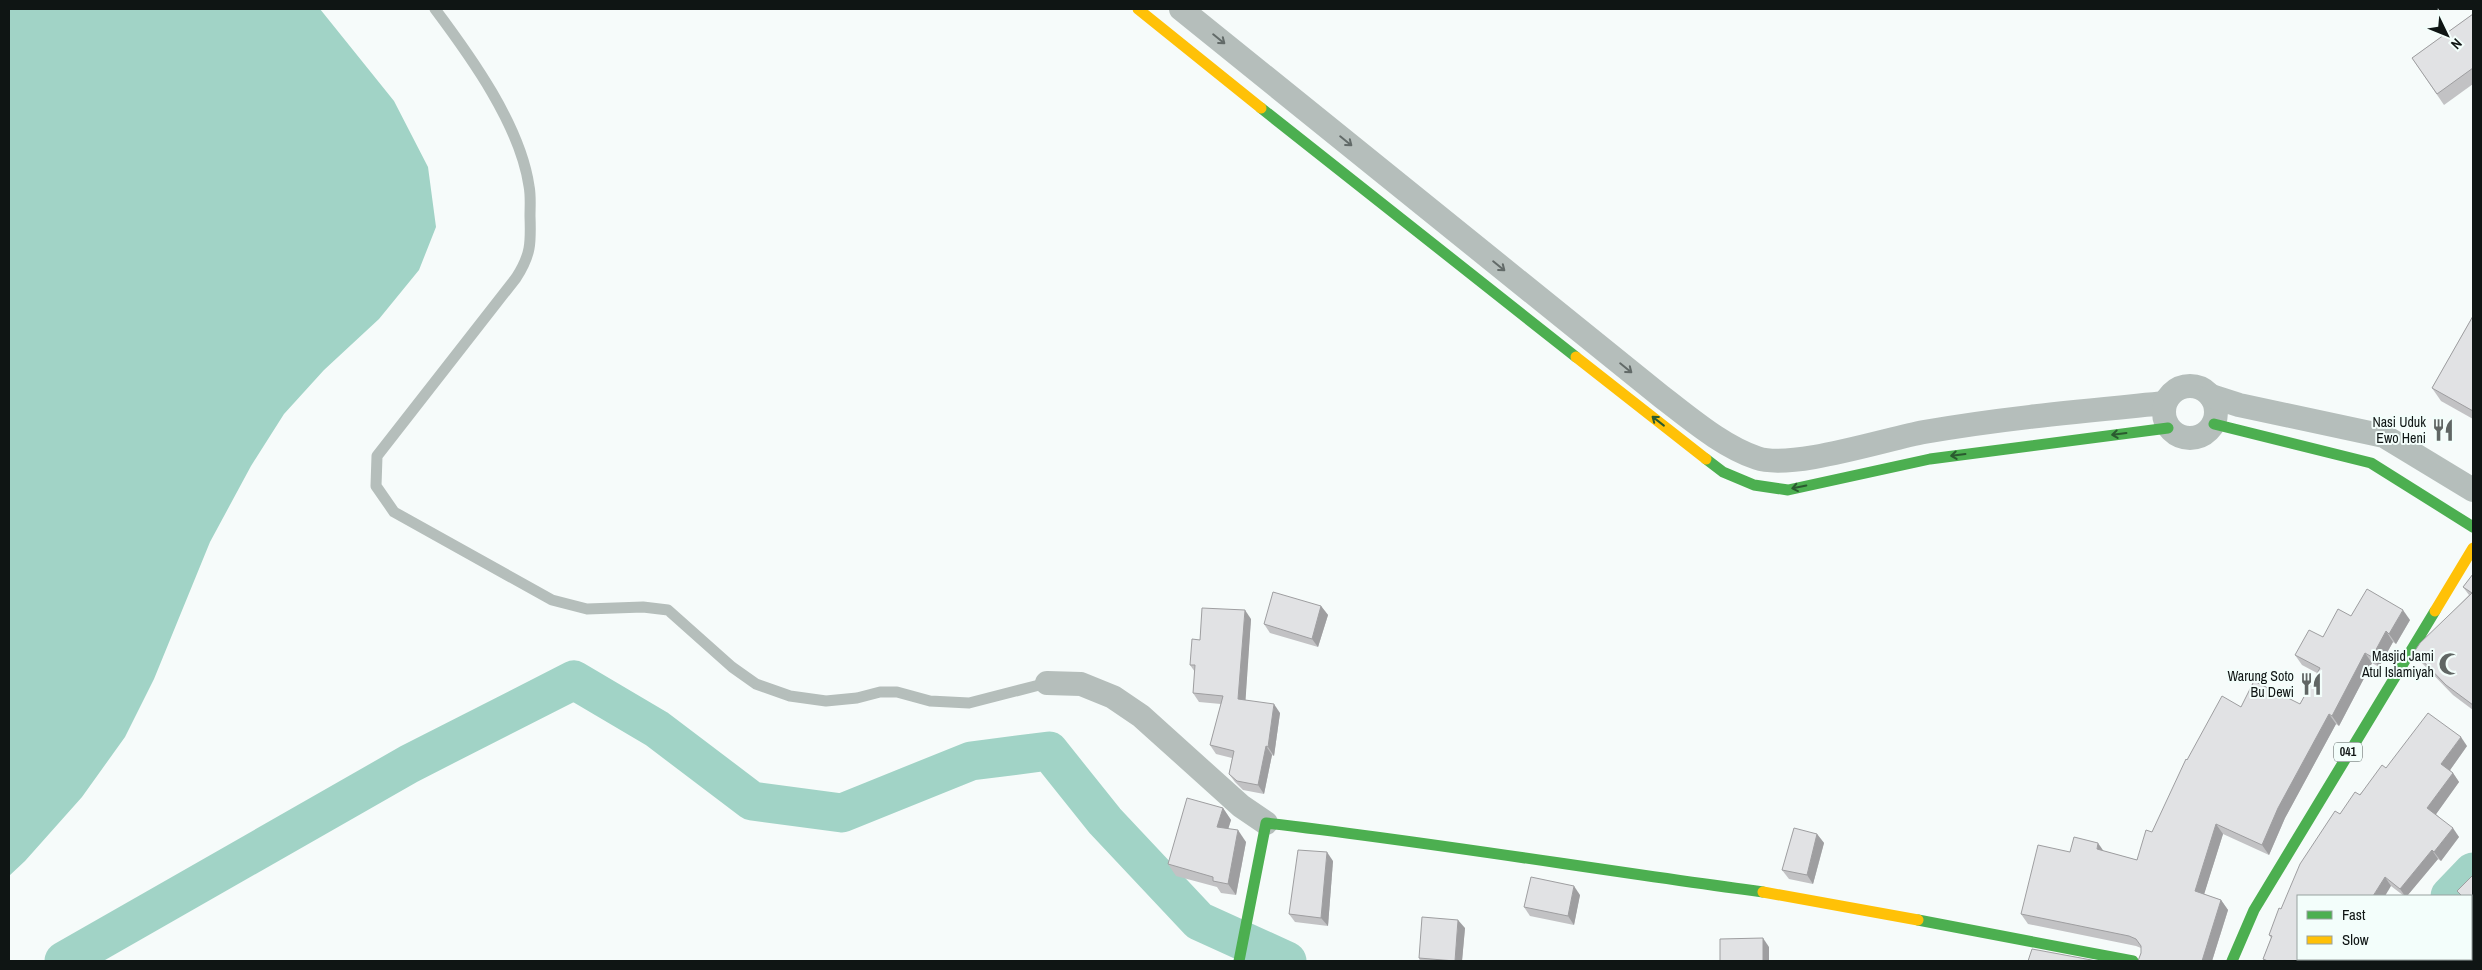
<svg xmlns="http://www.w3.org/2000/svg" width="2482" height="970" viewBox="0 0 2482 970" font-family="'Archivo Narrow',sans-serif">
  <rect width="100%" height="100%" fill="#f6fbfa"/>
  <polygon fill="#a1d3c6" points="9,9 320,9 394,101 428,167 436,227 419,270 379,319 324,370 284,414 251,466 210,542 154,679 125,737 82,797 25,861 9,876"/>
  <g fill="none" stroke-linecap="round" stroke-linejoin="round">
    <g stroke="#a1d3c6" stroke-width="39">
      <polyline points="2450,896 2473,872"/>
      <polyline points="64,961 409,764 574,680 657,729 752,801 842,813 971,761 1049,751 1105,821 1199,921 1287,961"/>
      <polyline points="2389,961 2392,959"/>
    </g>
    <path stroke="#b5bebb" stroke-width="11" d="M 435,9 C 471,57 520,125 529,186 C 531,196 530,206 530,216 C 531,243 531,255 516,278 L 377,456 L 376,486 L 394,512 L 552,600 L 587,609 L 643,607 L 668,610 L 732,667 L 756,684 L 790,696 L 826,701 L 857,698 L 880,692 L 897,692 L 930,701 L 969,703 L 1047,683"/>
    <g stroke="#b5bebb" stroke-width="24">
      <path d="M 1181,9 L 1662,397 C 1691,419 1722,446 1757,458 C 1791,470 1886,439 1924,432 C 2004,418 2084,411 2165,403"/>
      <circle cx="2190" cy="412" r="26"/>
      <polyline points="2211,396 2239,405 2384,436 2473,490"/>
      <polyline points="1047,683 1081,684 1113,697 1141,716 1241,806 1266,823"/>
    </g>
    <g stroke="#4caf50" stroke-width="11">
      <polyline points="1261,108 1576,357"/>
      <polyline points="2214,424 2371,463 2473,527"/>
      <polyline points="1706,459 1723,472 1754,485 1788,490 1930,459 2168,428"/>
      <polyline points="1918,920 2133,961"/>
      <path d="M 1239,961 L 1266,823 C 1432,842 1597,870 1763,892"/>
      <polyline points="2232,961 2254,910 2435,611"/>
    </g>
    <g stroke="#ffc107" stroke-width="11">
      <polyline points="1138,9 1261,108"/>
      <polyline points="1576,357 1706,459"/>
      <polyline points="2435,611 2473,548"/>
      <polyline points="1763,892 1918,920"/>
    </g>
  </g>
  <g fill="#c2c2c4">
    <polygon points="2473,14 2473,84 2444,105 2412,58"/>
    <polygon points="2473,316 2473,419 2441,401 2432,388"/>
    <polygon points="2473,574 2473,710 2453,695 2422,663 2414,652 2469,595 2463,587"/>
    <polygon points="1321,606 1328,615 1318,647 1270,633 1264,624"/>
    <polygon points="2351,616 2410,620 2396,644 2393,642 2379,667 2372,663 2339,726 2336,724 2285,818 2269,855 2223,834 2204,894 2221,900 2228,910 2212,961 2138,961 2141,953 2141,948 2136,946 2028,924 2021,914 2070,852 2104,851 2137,860 2152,832 2187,760 2241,707 2300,704 2317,673 2302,665 2295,655 2323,637"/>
    <polygon points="1251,619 1245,700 1280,713 1274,756 1272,755 1264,794 1243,790 1235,782 1229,774 1232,758 1216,754 1210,745 1221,704 1199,702 1193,693 1195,672 1190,665 1200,640"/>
    <polygon points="2467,746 2450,770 2453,773 2459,782 2436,814 2459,837 2441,861 2438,859 2407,896 2404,896 2391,886 2298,896 2298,959 2323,959 2323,961 2320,960 2320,961 2264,961 2263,959 2271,938 2269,935 2281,909 2340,814 2386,768"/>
    <polygon points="1223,808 1231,820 1228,829 1246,842 1236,895 1221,893 1217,887 1176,876 1168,864"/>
    <polygon points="1817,834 1824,843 1813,884 1789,879 1782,870"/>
    <polygon points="1333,861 1328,926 1295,922 1289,914"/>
    <polygon points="1580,895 1574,925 1530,916 1524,907"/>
    <polygon points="1465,928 1462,961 1420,961 1419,958"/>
  </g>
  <g fill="#9e9ea0">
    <polygon points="1321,606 1328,615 1318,647 1312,639"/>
    <polygon points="1245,610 1251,619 1245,708 1238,699"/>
    <polygon points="2403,610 2410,620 2396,644 2389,634"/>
    <polygon points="2386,631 2393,642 2379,667 2372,657"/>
    <polygon points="2365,653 2372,663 2339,726 2332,716"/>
    <polygon points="1274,704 1280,713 1274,756 1268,747"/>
    <polygon points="2329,714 2336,724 2285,818 2269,855 2262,845 2278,808"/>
    <polygon points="2461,737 2467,746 2448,773 2441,764"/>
    <polygon points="1266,746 1272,755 1264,794 1258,785"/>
    <polygon points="2453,773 2459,782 2434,817 2427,808"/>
    <polygon points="1223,808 1231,820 1225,839 1217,827"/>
    <polygon points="2216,824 2223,834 2202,901 2195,891"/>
    <polygon points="2453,828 2459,837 2441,861 2434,852"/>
    <polygon points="1238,830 1246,842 1236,895 1228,884"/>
    <polygon points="1817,834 1824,843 1813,884 1807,875"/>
    <polygon points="2098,843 2105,853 2097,849"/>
    <polygon points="2432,850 2438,859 2407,896 2405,896 2400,889"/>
    <polygon points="1327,852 1333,861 1328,926 1321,918"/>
    <polygon points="2385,877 2391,886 2385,896 2373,896"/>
    <polygon points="1574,886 1580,895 1574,925 1568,916"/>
    <polygon points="2221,900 2228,910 2212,961 2202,961"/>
    <polygon points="1458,920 1465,928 1462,961 1455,961"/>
    <polygon points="1763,938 1769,947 1769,961 1763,961"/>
    <polygon points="2311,959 2319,959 2320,960 2320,961 2310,961"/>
  </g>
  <g fill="#e1e2e4" stroke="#9e9ea0">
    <polygon points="2473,14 2473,68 2437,94 2412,58"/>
    <polygon points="2473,316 2473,411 2432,388"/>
    <polygon points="2473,574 2473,705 2446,685 2414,652 2420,643 2472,593 2463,587"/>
    <polygon points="2367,589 2403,610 2389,634 2386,631 2372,657 2365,653 2332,716 2329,714 2278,808 2262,845 2216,824 2195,891 2221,900 2202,961 2138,961 2141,953 2141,946 2136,939 2129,936 2021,914 2038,845 2070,852 2074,837 2098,843 2097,849 2137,860 2146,830 2152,832 2186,759 2187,760 2222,696 2241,707 2254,681 2300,704 2320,668 2295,655 2309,630 2323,637 2338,609 2351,616"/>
    <polygon points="1273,592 1321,606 1312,639 1264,624"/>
    <polygon points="1202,608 1245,610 1238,699 1274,704 1268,747 1266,746 1258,785 1237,781 1229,774 1234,751 1210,745 1223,696 1193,693 1195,665 1190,665 1192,639 1200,640"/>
    <polygon points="2428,713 2461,737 2441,764 2453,773 2427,808 2453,828 2434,852 2432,850 2400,889 2385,877 2373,896 2298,896 2298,959 2311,959 2310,961 2268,961 2263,959 2272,936 2269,935 2279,908 2281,909 2300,864 2335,811 2340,814 2355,792 2360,795 2382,765 2386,768"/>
    <polygon points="1187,798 1223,808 1217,827 1238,830 1228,884 1213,881 1213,877 1168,864"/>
    <polygon points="1794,828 1817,834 1807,875 1782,870"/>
    <polygon points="1298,850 1327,852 1321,918 1289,914"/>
    <polygon points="2473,875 2473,909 2471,906 2471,896 2462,896 2457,891"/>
    <polygon points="1531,877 1574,886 1568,916 1524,907"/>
    <polygon points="1422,917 1458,920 1455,961 1419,958"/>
    <polygon points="1763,938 1763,961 1720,961 1720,939"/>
    <polygon points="2032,949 2097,961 2028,961"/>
    <polygon points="2409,959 2416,959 2419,961 2407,961"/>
  </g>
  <defs><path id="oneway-shaft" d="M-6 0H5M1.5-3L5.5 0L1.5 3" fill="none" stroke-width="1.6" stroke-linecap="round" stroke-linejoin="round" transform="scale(1.25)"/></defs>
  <g stroke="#626a68">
    <use href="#oneway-shaft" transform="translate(1219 39) rotate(39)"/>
    <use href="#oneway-shaft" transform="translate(1346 141) rotate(39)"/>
    <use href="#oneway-shaft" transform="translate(1499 266) rotate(39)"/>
    <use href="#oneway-shaft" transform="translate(1626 368) rotate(39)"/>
  </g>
  <g stroke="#2a5a2f">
    <use href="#oneway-shaft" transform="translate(1658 421) rotate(-142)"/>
    <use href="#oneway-shaft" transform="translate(2119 434) rotate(173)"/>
    <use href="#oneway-shaft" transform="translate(1958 455) rotate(173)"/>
    <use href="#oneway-shaft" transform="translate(1799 487) rotate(168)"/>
  </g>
  <defs>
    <symbol id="restaurant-bare" viewBox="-9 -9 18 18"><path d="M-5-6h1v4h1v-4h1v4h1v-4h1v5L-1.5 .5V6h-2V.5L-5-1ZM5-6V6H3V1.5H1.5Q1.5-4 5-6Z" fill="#606664" stroke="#f3fefb" stroke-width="2.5" paint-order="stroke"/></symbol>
    <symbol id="mosque-bare" viewBox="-9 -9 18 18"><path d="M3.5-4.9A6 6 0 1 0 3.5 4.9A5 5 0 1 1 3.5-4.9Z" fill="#606664" stroke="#f3fefb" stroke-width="2.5" paint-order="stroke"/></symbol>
  </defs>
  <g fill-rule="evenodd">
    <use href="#restaurant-bare" x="2427" y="414" width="32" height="32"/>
    <use href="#mosque-bare" x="2434" y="648" width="32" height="32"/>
    <use href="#restaurant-bare" x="2295" y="668" width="32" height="32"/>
  </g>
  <g text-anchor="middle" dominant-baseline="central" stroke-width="4" stroke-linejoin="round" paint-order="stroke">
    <rect fill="#f3fefb" stroke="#535b59" stroke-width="1" x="2334" y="742.5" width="28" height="19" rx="4"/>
    <g font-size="12" font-weight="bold" fill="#0f1514">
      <text x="2348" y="752">041</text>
    </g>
    <g font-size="14" fill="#0f1514" stroke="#f3fefb" text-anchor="end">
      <text x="2426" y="422">Nasi Uduk<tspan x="2426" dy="16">Ewo Heni</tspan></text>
      <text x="2434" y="656">Masjid Jami<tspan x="2434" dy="16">Atul Islamiyah</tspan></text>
      <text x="2294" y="676">Warung Soto<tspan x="2294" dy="16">Bu Dewi</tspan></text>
    </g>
  </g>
  <rect width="2482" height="970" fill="none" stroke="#0f1514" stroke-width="20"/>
  <rect x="2297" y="895" width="175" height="65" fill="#f3fefb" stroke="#98a19f"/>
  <rect x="2307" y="911" width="25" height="8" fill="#4caf50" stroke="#98a19f"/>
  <text x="2342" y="920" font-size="15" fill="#0f1514">Fast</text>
  <rect x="2307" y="936" width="25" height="8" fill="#ffc107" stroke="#98a19f"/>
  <text x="2342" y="945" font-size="15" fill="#0f1514">Slow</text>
  <g transform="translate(2447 35) rotate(133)" stroke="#f3fefb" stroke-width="4" paint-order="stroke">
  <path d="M0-4L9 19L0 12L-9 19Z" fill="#0f1514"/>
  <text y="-8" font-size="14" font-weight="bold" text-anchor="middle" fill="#0f1514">N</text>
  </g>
</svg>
